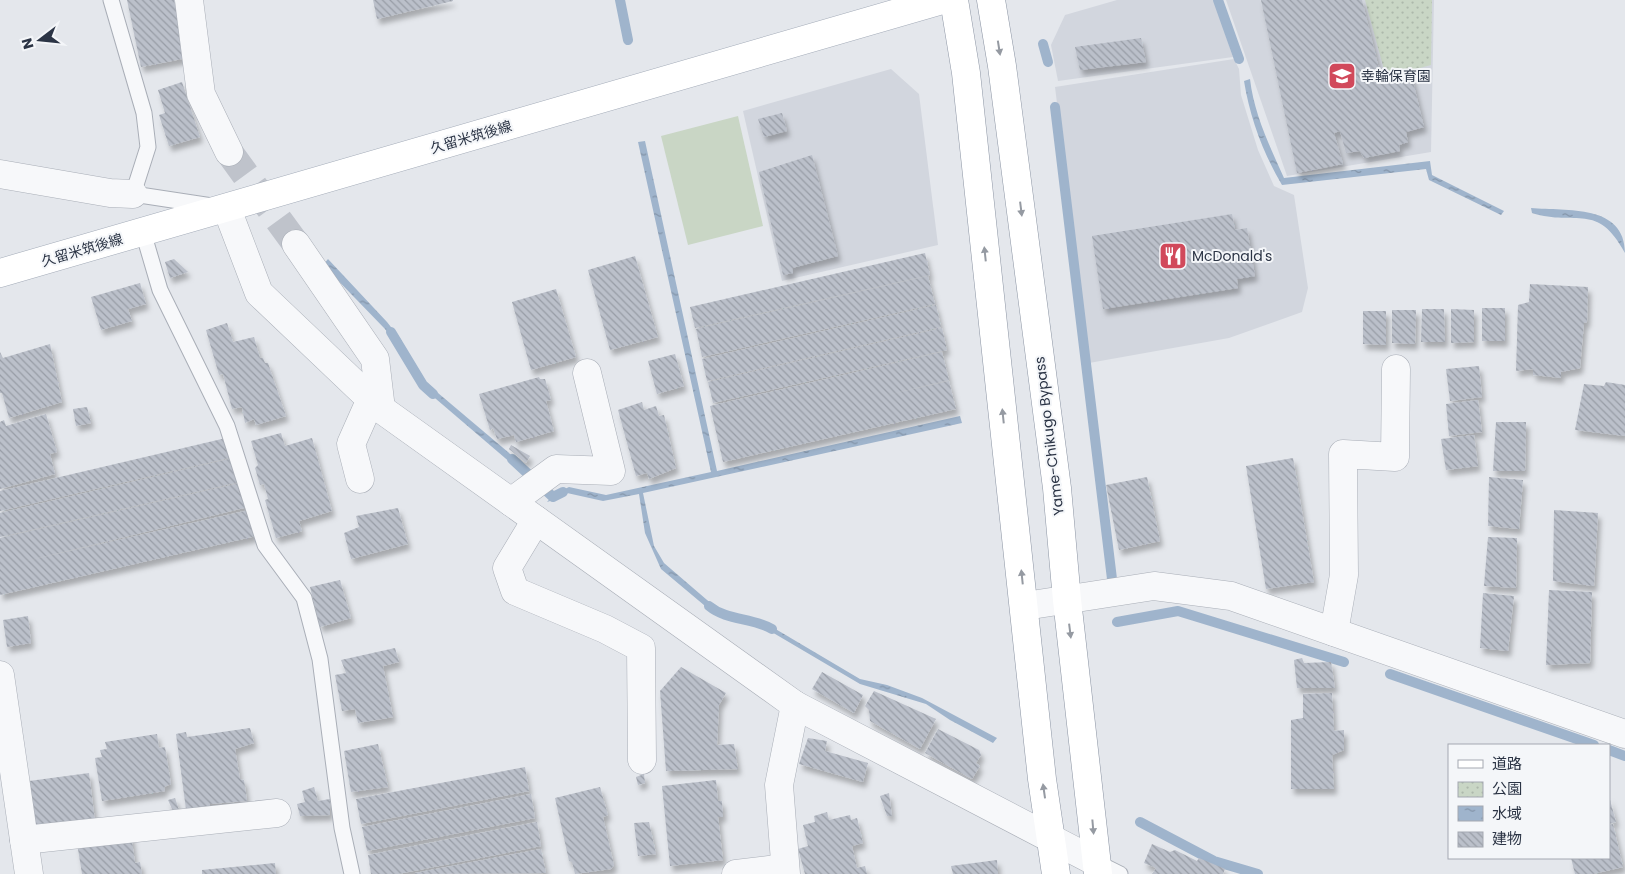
<svg xmlns="http://www.w3.org/2000/svg" width="1625" height="874" viewBox="0 0 1625 874" font-family="Poppins,'Noto Sans JP',sans-serif">
  <defs>
    <pattern id="park-dots" width="8" height="8" patternUnits="userSpaceOnUse" patternTransform="scale(1.25)"><rect width="8" height="8" fill="#c9d6c5"/><path d="M2 2h.1M6 6h.1" fill="none" stroke="#adb8ab" stroke-width="1.8" stroke-linecap="round"/></pattern>
    <pattern id="water-ripples" width="26" height="14" patternUnits="userSpaceOnUse" patternTransform="scale(1.25)"><rect width="26" height="14" fill="#9fb4cc"/><path d="M2 4q2-2 4 0t4 0M15 11q2-2 4 0t4 0" fill="none" stroke="#8293a7"/></pattern>
    <pattern id="building-back-hatch" width="6" height="6" patternUnits="userSpaceOnUse" patternTransform="scale(1.25)"><rect width="6" height="6" fill="#bbc0ca"/><path d="M-1 5l2 2M0 0l6 6M5-1l2 2" fill="none" stroke="#989da6"/></pattern>
    <filter id="shadow"><feDropShadow dx="3" dy="5.5" stdDeviation="2.5" flood-color="#0004"/></filter>
  </defs>
  <rect width="100%" height="100%" fill="#e4e7ec"/>
  <g fill="#d2d6de">
    <polygon points="1117,0 1214,0 1233,57 1058,81 1051,45 1065,15"/>
    <polygon points="1226,0 1434,0 1431,152 1287,176"/>
    <polygon points="1234,59 1239,69 1241,95 1258,150 1274,186 1294,195 1308,288 1302,312 1229,338 1089,363 1055,87"/>
    <polygon points="891,69 919,94 938,245 782,281 743,111"/>
  </g>
  <polygon fill="#c9d6c5" points="738,116 763,226 688,245 661,136"/>
  <polygon fill="url(#park-dots)" points="1365,0 1432,0 1431,65 1386,77"/>
  <g fill="url(#water-ripples)">
    <path d="M 1250,79 C 1254,114 1270,147 1284,178 L 1430,161 L 1432,175 L 1504,211 L 1501,215 L 1429,180 L 1426,169 L 1282,185 C 1263,153 1250,118 1244,81 Z"/>
    <polygon points="645,141 717,471 960,416 962,423 643,493 654,546 664,563 721,612 717,616 661,569 645,533 639,494 603,501 567,493 563,497 547,502 554,494 569,487 606,495 711,472 638,142"/>
    <path d="M 1531,208 C 1567,211 1625,204 1625,253 C 1597,201 1577,227 1532,213 Z"/>
    <polygon points="328,259 387,322 402,341 396,344 385,329 323,265"/>
    <polygon points="425,382 522,464 518,469 422,387"/>
    <polygon points="762,621 860,679 887,685 922,698 997,738 993,743 950,720 926,704 860,684 760,625"/>
  </g>
  <g fill="none" stroke-linecap="round" stroke-linejoin="round">
    <g stroke="#9fb4cc" stroke-width="10">
      <polyline points="620,0 628,40"/>
      <polyline points="1218,0 1239,59"/>
      <polyline points="1043,44 1048,62"/>
      <polyline points="1055,107 1112,579"/>
      <polyline points="391,332 423,385 433,394"/>
      <polyline points="512,459 553,497 563,492"/>
      <path d="M 709,606 C 727,621 752,617 772,629"/>
      <polyline points="1117,622 1178,611 1344,662"/>
      <polyline points="1390,674 1594,745"/>
      <polyline points="1609,750 1625,756"/>
      <polyline points="1140,822 1214,861 1258,874"/>
    </g>
  </g>
  <g fill="url(#building-back-hatch)" filter="url(#shadow)">
    <polygon points="127,0 174,0 187,58 141,67"/>
    <polygon points="373,0 453,0 453,1 377,19"/>
    <polygon points="1261,0 1362,0 1382,81 1411,73 1424,127 1406,132 1408,142 1399,145 1400,151 1364,158 1360,151 1346,153 1340,131 1334,133 1343,164 1297,173"/>
    <polygon points="1141,38 1146,62 1080,70 1075,47"/>
    <polygon points="182,82 200,137 169,146 159,115 165,113 158,90"/>
    <polygon points="782,113 787,131 764,137 758,119"/>
    <polygon points="812,155 838,256 792,268 793,273 783,275 759,172"/>
    <polygon points="1232,214 1235,230 1247,228 1255,276 1237,279 1238,288 1103,309 1092,236"/>
    <polygon points="925,253 930,275 695,328 690,307"/>
    <polygon points="635,256 658,337 610,350 588,270"/>
    <polygon points="174,259 188,272 170,278 165,262"/>
    <polygon points="928,276 935,304 702,357 696,329"/>
    <polygon points="140,283 146,304 128,309 132,321 101,330 91,297"/>
    <polygon points="1530,284 1588,287 1587,322 1584,323 1580,368 1561,372 1561,378 1533,375 1533,369 1516,371 1518,305 1529,302"/>
    <polygon points="556,289 576,357 531,370 512,302"/>
    <polygon points="936,305 941,327 707,381 702,359"/>
    <rect x="1482" y="308" width="23" height="33"/>
    <polygon points="1422,309 1444,309 1445,342 1421,342"/>
    <polygon points="1451,309 1474,310 1474,342 1451,343"/>
    <polygon points="1392,310 1416,310 1415,344 1392,343"/>
    <polygon points="1363,311 1386,311 1386,345 1363,344"/>
    <polygon points="227,323 233,342 254,337 260,358 263,358 265,363 268,363 286,416 256,425 254,419 245,423 242,407 232,409 223,374 219,375 206,330"/>
    <polygon points="942,328 947,350 713,403 708,382"/>
    <polygon points="50,344 62,402 9,418 2,393 0,393 0,352 3,358"/>
    <polygon points="942,352 949,380 887,395 949,381 956,409 723,462 710,406"/>
    <polygon points="675,354 684,386 657,394 648,361"/>
    <polygon points="1479,366 1482,397 1450,401 1446,369"/>
    <polygon points="539,377 540,379 545,379 551,400 546,401 554,431 516,442 514,435 497,439 493,428 490,430 479,394"/>
    <polygon points="1606,382 1625,385 1625,436 1575,430 1584,384 1604,386"/>
    <polygon points="1478,400 1482,432 1449,436 1446,404"/>
    <polygon points="642,402 644,410 656,406 659,416 664,415 676,468 649,479 647,473 636,476 618,410"/>
    <polygon points="87,407 91,423 76,426 73,409"/>
    <polygon points="46,414 57,452 50,454 55,474 0,489 0,422 4,420 6,426"/>
    <polygon points="1496,422 1526,422 1525,471 1493,471"/>
    <polygon points="281,433 285,446 312,438 332,511 299,521 302,531 276,538 265,500 268,499 264,484 260,485 255,468 258,465 251,441"/>
    <polygon points="1474,435 1478,466 1446,470 1441,439"/>
    <polygon points="226,438 233,457 0,511 0,491"/>
    <polygon points="511,445 530,456 526,463 509,449"/>
    <polygon points="233,458 239,482 0,537 0,513"/>
    <polygon points="1293,458 1314,582 1266,589 1246,466"/>
    <polygon points="1147,477 1160,541 1119,550 1106,485"/>
    <polygon points="1489,477 1523,480 1519,529 1488,526"/>
    <polygon points="240,483 248,507 22,562 249,510 256,536 0,595 0,538"/>
    <polygon points="398,508 408,544 351,559 344,533 359,527 356,516"/>
    <polygon points="1554,510 1598,513 1594,586 1553,581"/>
    <polygon points="1488,537 1517,538 1516,588 1484,586"/>
    <polygon points="340,580 351,618 320,627 310,587"/>
    <polygon points="1549,590 1592,592 1590,663 1546,665"/>
    <polygon points="1483,593 1514,596 1508,651 1480,648"/>
    <polygon points="28,616 31,643 7,647 3,620"/>
    <polygon points="395,648 399,662 383,666 393,717 358,723 355,709 342,711 335,675 346,673 341,660"/>
    <polygon points="1302,658 1304,663 1331,662 1335,688 1297,688 1294,660"/>
    <polygon points="681,667 726,693 719,705 717,745 734,744 738,769 666,771 660,691"/>
    <polygon points="822,672 863,695 854,713 812,689"/>
    <polygon points="874,691 936,719 920,749 870,721 869,710 865,706"/>
    <polygon points="1332,693 1334,731 1344,730 1344,750 1332,755 1334,789 1291,789 1291,720 1303,718 1303,694"/>
    <polygon points="250,728 254,743 235,749 240,779 244,780 247,801 210,804 210,813 187,817 176,734 186,732 187,737"/>
    <polygon points="938,729 979,750 981,755 976,763 980,766 972,779 925,753"/>
    <polygon points="157,734 159,748 165,747 171,784 164,787 165,791 102,801 95,758 102,757 100,750 107,749 105,742"/>
    <polygon points="808,738 827,741 825,751 868,763 863,782 799,764"/>
    <polygon points="378,744 388,787 351,792 344,751"/>
    <polygon points="525,767 529,791 361,824 356,799"/>
    <polygon points="89,773 95,821 35,828 29,781"/>
    <polygon points="644,774 645,783 638,785 636,777"/>
    <polygon points="716,780 718,801 722,801 723,817 718,817 723,860 670,866 662,786"/>
    <polygon points="314,787 318,801 330,799 330,815 300,816 297,804 305,802 302,791"/>
    <polygon points="600,787 608,815 603,817 614,865 611,869 575,874 572,862 569,861 555,798"/>
    <polygon points="889,793 892,816 887,816 880,796"/>
    <polygon points="531,794 535,818 367,851 362,827"/>
    <polygon points="1609,796 1616,822 1609,824"/>
    <polygon points="175,798 179,810 173,811 168,800"/>
    <polygon points="827,812 829,820 850,815 851,820 857,818 863,843 852,846 857,868 865,866 867,874 805,874 798,849 808,846 803,825 815,822 814,816"/>
    <polygon points="537,822 541,846 398,874 371,874 368,855"/>
    <polygon points="649,822 656,854 638,856 634,823"/>
    <polygon points="1613,824 1623,867 1593,874 1575,874 1571,858 1609,858 1609,825"/>
    <polygon points="131,834 135,863 140,862 142,874 82,874 77,843"/>
    <polygon points="1152,844 1170,852 1175,850 1197,861 1199,858 1225,869 1223,874 1152,874 1156,868 1144,863"/>
    <polygon points="541,849 546,873 415,874 415,873"/>
    <polygon points="997,860 998,874 953,874 951,866"/>
    <polygon points="275,863 276,874 202,874 202,870"/>
  </g>
  <g fill="none" stroke-linecap="round" stroke-linejoin="round">
    <polyline stroke="#bfc3cb" stroke-width="28" stroke-dasharray="28 14" stroke-linecap="butt" points="229,152 296,244"/>
    <defs>
      <g id="service">
        <polyline points="111,0 144,113 148,147 133,194 212,206"/>
        <polyline points="143,232 160,290 227,426 265,545 304,598 320,659 342,828 352,874"/>
        <polyline points="1096,862 1120,874"/>
      </g>
      <g id="minor">
        <polyline points="189,0 201,94 229,152"/>
        <polyline points="0,174 110,193 133,194"/>
        <polyline points="227,209 259,293 381,409 795,705 1096,862"/>
        <polyline points="296,244 375,359 381,409"/>
        <polyline points="360,479 351,444 371,399"/>
        <polyline points="511,502 556,469 611,471 587,373"/>
        <polyline points="536,520 507,568 515,591 605,629 641,648 642,760"/>
        <polyline points="1025,606 1154,586 1231,596 1625,734"/>
        <polyline points="1334,632 1344,575 1343,454 1395,457 1396,369"/>
        <polyline points="0,675 29,874"/>
        <polyline points="24,840 277,813"/>
        <polyline points="736,874 785,868"/>
        <polyline points="786,874 779,785 795,705"/>
      </g>
      <polyline id="primary" points="0,273 942,0"/>
      <g id="trunk">
        <polyline points="954,0 966,73 1042,779 1056,874"/>
        <polyline points="991,0 1002,66 1057,488 1067,600 1098,874"/>
      </g>
    </defs>
    <use href="#service" stroke="#a9aeb7" stroke-width="17"/>
    <use href="#minor" stroke="#a9aeb7" stroke-width="29"/>
    <use href="#primary" stroke="#a3abb8" stroke-width="29"/>
    <use href="#trunk" stroke="#8b94a3" stroke-width="29"/>
    <use href="#service" stroke="#f7f8fa" stroke-width="15"/>
    <use href="#minor" stroke="#f7f8fa" stroke-width="28"/>
    <use href="#primary" stroke="#fff" stroke-width="28"/>
    <use href="#trunk" stroke="#fff" stroke-width="28"/>
  </g>
  <defs><path id="oneway-solid" d="M-6-.8H1V-3.2L6.5 0L1 3.2V.8H-6Z" transform="scale(1.25)"/></defs>
  <g fill="#959aa2">
    <use href="#oneway-solid" transform="translate(999 48) rotate(81)"/>
    <use href="#oneway-solid" transform="translate(1021 209) rotate(83)"/>
    <use href="#oneway-solid" transform="translate(985 254) rotate(-96)"/>
    <use href="#oneway-solid" transform="translate(1003 416) rotate(-96)"/>
    <use href="#oneway-solid" transform="translate(1022 577) rotate(-96)"/>
    <use href="#oneway-solid" transform="translate(1070 631) rotate(83)"/>
    <use href="#oneway-solid" transform="translate(1044 791) rotate(-98)"/>
    <use href="#oneway-solid" transform="translate(1093 827) rotate(85)"/>
  </g>
  <defs>
    <symbol id="school-square" viewBox="-11 -11 22 22"><rect x="-9" y="-9" width="18" height="18" rx="4" fill="#d1495b" stroke="#f4f6f9"/><path d="M0-5L7-2L0 1L-7-2ZM-4 1L0 2.5L4 1V4Q0 6-4 4Z" fill="#fff"/></symbol>
    <symbol id="restaurant-square" viewBox="-11 -11 22 22"><rect x="-9" y="-9" width="18" height="18" rx="4" fill="#d1495b" stroke="#f4f6f9"/><path d="M-5-6h1v4h1v-4h1v4h1v-4h1v5L-1.5 .5V6h-2V.5L-5-1ZM5-6V6H3V1.5H1.5Q1.5-4 5-6Z" fill="#fff"/></symbol>
  </defs>
  <g fill-rule="evenodd">
    <use href="#school-square" x="1326" y="60" width="32" height="32"/>
    <use href="#restaurant-square" x="1157" y="240" width="32" height="32"/>
  </g>
  <g text-anchor="middle" dominant-baseline="central" stroke-width="4" stroke-linejoin="round" paint-order="stroke">
    <g font-size="14" fill="#2b3445" stroke="#f4f6f9" text-anchor="start">
      <text x="1361" y="76">幸輪保育園</text>
      <text x="1192" y="256">McDonald's</text>
    </g>
    <g font-size="14" fill="#2b3445" stroke="#f4f6f9">
      <text transform="translate(471 137) rotate(-16)">久留米筑後線</text>
      <text transform="translate(82 250) rotate(-16)">久留米筑後線</text>
      <text transform="translate(1049 436) rotate(-97)">Yame-Chikugo Bypass</text>
    </g>
  </g>
  <rect x="1448" y="744" width="162" height="115" fill="#f4f6f9" stroke="#a4a8b1"/>
  <rect x="1458" y="760" width="25" height="8" fill="#ffffff" stroke="#a4a8b1"/>
  <text x="1492" y="769" font-size="15" fill="#2b3445">道路</text>
  <rect x="1458" y="782" width="25" height="15" fill="url(#park-dots)" stroke="#a4a8b1"/>
  <text x="1492" y="794" font-size="15" fill="#2b3445">公園</text>
  <rect x="1458" y="806" width="25" height="15" fill="url(#water-ripples)" stroke="#a4a8b1"/>
  <text x="1492" y="819" font-size="15" fill="#2b3445">水域</text>
  <rect x="1458" y="832" width="25" height="15" fill="url(#building-back-hatch)" stroke="#a4a8b1"/>
  <text x="1492" y="844" font-size="15" fill="#2b3445">建物</text>
  <g transform="translate(40 40) rotate(254)" stroke="#f4f6f9" stroke-width="4" paint-order="stroke">
  <path d="M0-4L9 19L0 12L-9 19Z" fill="#2b3445"/>
  <text y="-8" font-size="14" font-weight="bold" text-anchor="middle" fill="#2b3445">N</text>
  </g>
</svg>
